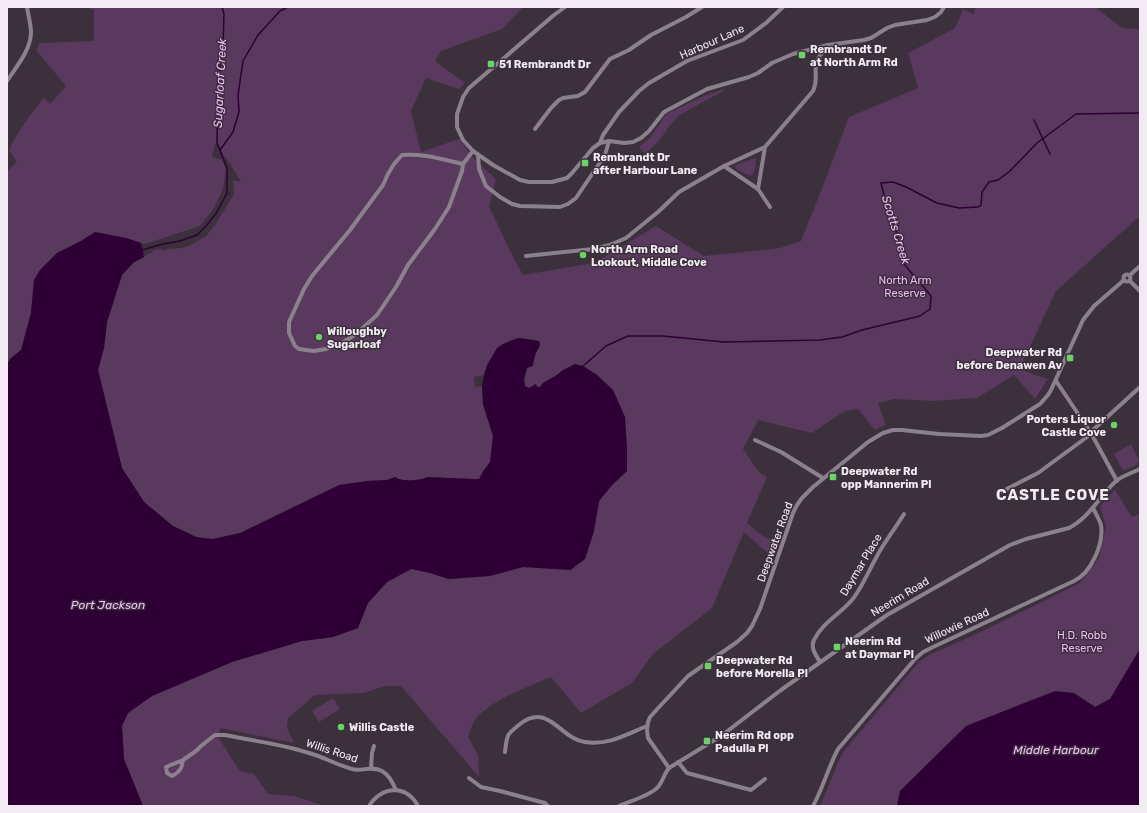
<svg xmlns="http://www.w3.org/2000/svg" width="1147" height="813" viewBox="0 0 1147 813" font-family="Rubik,sans-serif">
  <rect width="100%" height="100%" fill="#3b303c"/>
  <g fill="#59395d">
    <path d="M 88,7 L 523,7 L 502,29 L 441,51 L 435,61 L 465,83 L 459,89 L 426,78 L 411,111 L 421,152 L 459,139 L 474,159 L 496,179 L 489,206 L 511,253 L 523,275 L 594,263 L 656,226 L 704,256 L 780,248 L 801,241 L 823,186 L 849,117 L 918,88 L 908,53 L 955,28 L 963,9 L 973,14 L 976,7 L 1095,7 L 1122,28 L 1140,29 L 1140,216 L 1056,291 L 1020,368 L 1032,374 L 1048,379 L 1035,399 L 1014,375 L 977,398 L 933,401 L 894,399 L 878,403 L 886,425 L 875,430 L 858,409 L 845,411 L 812,433 L 758,420 L 743,449 L 759,472 L 767,477 L 747,523 L 760,534 L 776,543 L 771,556 L 744,532 L 712,608 L 653,654 L 632,683 L 581,713 L 551,677 C 527,687 496,698 477,717 C 473,722 470,731 468,737 L 478,755 L 479,777 L 401,686 L 385,686 L 364,693 L 315,695 L 288,718 L 287,728 L 294,743 L 220,728 L 218,737 L 240,771 L 254,774 L 268,794 L 294,796 L 319,804 L 321,806 L 143,806 L 124,759 L 122,726 L 128,713 L 152,696 L 232,662 L 302,641 L 333,637 L 357,628 L 368,603 L 387,582 L 412,569 L 430,573 L 449,579 L 490,576 L 523,567 L 571,570 L 585,559 L 594,531 L 599,501 L 612,485 L 627,471 L 627,449 L 625,417 L 613,390 L 597,375 L 583,366 L 563,370 L 557,375 L 543,383 L 540,387 L 533,386 L 529,388 L 525,386 L 524,380 L 527,368 L 534,360 L 539,341 C 533,340 525,338 519,338 C 501,339 489,360 484,375 L 474,377 L 475,387 L 482,386 L 483,404 L 493,436 L 490,462 L 484,470 L 479,479 L 474,479 L 427,477 C 420,481 401,482 395,477 L 387,480 L 367,481 L 264,522 L 240,533 L 213,539 L 197,537 L 173,526 L 144,502 L 122,468 L 98,370 L 104,348 L 107,322 L 122,275 L 133,263 L 148,254 L 152,253 L 153,250 L 159,249 L 163,251 L 171,248 L 173,249 L 187,247 L 206,236 L 215,225 L 234,194 L 233,180 L 241,182 L 230,163 L 224,156 L 218,143 L 215,144 L 212,157 L 222,160 L 226,169 L 223,189 L 214,208 L 200,226 L 145,244 L 141,243 L 126,238 L 95,232 L 81,241 L 57,253 L 34,280 L 31,313 L 21,350 L 11,358 L 7,364 L 7,171 L 17,162 L 9,150 C 18,131 31,114 44,97 L 50,104 L 66,86 L 36,50 L 40,43 L 94,41 L 94,10 Z"/>
    <polygon points="725,89 722,92 688,110 678,116 668,128 658,142 645,154 639,147 650,138 666,114 704,96"/>
    <path d="M 755,158 L 756,159 L 756,160 C 755,166 756,174 750,176 L 736,169 L 735,167 L 736,165 Z"/>
    <polygon points="1131,444 1139,460 1138,464 1125,470 1122,469 1114,454"/>
    <polygon points="1115,490 1132,517 1140,514 1140,649 1110,699 1095,707 1074,693 900,791 897,806 820,806 840,758 844,751 918,663 929,655 972,636 1080,583 1099,558 1106,527 1100,506"/>
    <polygon points="333,698 340,709 319,722 312,711"/>
  </g>
  <g fill="#2e0035">
    <path d="M 95,232 L 126,238 L 141,243 L 144,257 L 133,263 L 122,275 L 107,322 L 104,348 L 98,370 L 122,468 L 144,502 L 173,526 L 196,537 L 213,539 L 240,533 L 339,485 L 367,481 L 387,480 L 395,477 C 401,482 420,481 427,477 L 474,479 L 479,479 L 484,470 L 490,462 L 493,436 L 483,404 L 482,386 L 484,375 L 487,365 L 497,348 L 503,344 L 519,338 L 539,341 C 542,348 536,350 535,356 C 534,359 533,363 533,366 L 527,368 L 524,380 L 525,386 L 529,388 L 533,386 L 535,384 L 538,387 L 540,387 L 543,383 L 557,375 L 563,370 L 575,364 L 583,366 L 597,375 L 613,390 L 625,417 L 627,449 L 627,471 L 612,485 L 599,501 L 594,531 L 585,559 L 570,570 L 523,567 L 490,576 L 449,579 L 430,573 L 411,569 L 387,582 L 368,603 L 358,628 L 333,637 L 302,641 L 232,662 L 152,696 L 128,713 L 122,726 L 124,759 L 143,806 L 7,806 L 7,364 L 11,358 L 21,350 L 31,313 L 34,280 L 40,270 L 57,253 L 81,241 Z"/>
    <polygon points="1140,649 1140,806 897,806 900,791 966,726 1055,691 1074,693 1095,707 1110,699"/>
  </g>
  <g fill="none" stroke-linecap="round" stroke-linejoin="round">
    <g stroke="#2e0035" stroke-width="1.5">
      <polyline points="1034,120 1050,154"/>
      <polyline points="220,150 233,132 239,112 238,95 243,61 258,35 280,11 288,7"/>
      <polyline points="142,250 163,244 180,241 197,235 207,225 217,212 227,193 227,168 217,143 218,81 223,47 224,14 222,7"/>
      <polyline points="583,366 606,346 628,336 663,336 724,342 820,340 842,337 862,330 920,316 930,309 931,296 904,264 890,206 884,195 881,183 893,182 906,187 937,203 959,208 978,207 981,205 982,192 989,182 998,180 1010,171 1037,143 1076,114 1140,113"/>
    </g>
    <g stroke="#8c808e" stroke-width="4">
      <polyline points="565,7 554,15 469,88 463,97 457,114 457,127 463,140 473,151 493,165 520,180 529,182 552,182 567,178 572,173 593,148 600,143 609,141 624,143 633,142 641,138 649,131 664,112 707,89 749,77 758,73 772,63 793,54 828,45 864,40 871,38 887,28 895,25 927,20 935,17 941,12 944,7"/>
      <path d="M 7,81 C 16,67 31,50 31,32 C 31,24 28,15 27,7"/>
      <polyline points="535,129 551,108 559,100 563,98 578,96 585,92 610,59 629,50 651,35 686,17 702,7"/>
      <polyline points="600,143 603,135 619,112 639,91 649,83 687,61 743,40 766,23 783,7"/>
      <polyline points="765,147 758,189 770,207"/>
      <polyline points="478,155 479,169 486,186 500,197 512,204 520,206 560,207 568,204 576,198 605,155 609,141"/>
      <path d="M 463,164 C 444,160 423,153 402,155 L 394,164 L 388,174 L 383,185 L 350,230 L 312,276 L 304,289 L 289,322 L 289,333 L 295,346 L 299,349 L 314,351 L 326,349 L 342,343 L 356,334 L 377,315 L 396,287 L 408,265 L 435,229 L 449,207 L 462,171 L 463,164 L 473,151"/>
      <polyline points="724,166 758,189"/>
      <path d="M 526,256 L 593,249 L 610,245 L 626,238 L 658,212 L 679,192 L 724,166 L 765,147 L 813,91 C 819,78 813,72 817,61 C 819,54 826,51 828,45"/>
      <circle cx="1127" cy="278" r="3.5"/>
      <polyline points="1130,275 1140,266"/>
      <polyline points="1130,281 1140,291"/>
      <polyline points="1056,381 1091,433 1117,481"/>
      <polyline points="755,440 781,452 823,478"/>
      <polyline points="1001,492 1038,473 1087,437 1094,429 1140,387"/>
      <path d="M 820,662 C 816,655 810,648 814,640 C 822,623 840,614 852,600 C 862,588 868,572 876,558 C 884,542 895,529 904,514"/>
      <path d="M 505,752 C 507,735 506,735 520,724 C 549,702 560,739 585,742 C 608,746 627,734 647,726"/>
      <path d="M 183,760 C 182,768 180,772 172,776 L 167,773 L 166,767 L 183,760 L 196,751 L 201,746 L 215,735 L 225,735 C 253,741 282,744 309,753 C 324,757 337,765 352,769 C 363,772 370,765 382,771 C 390,776 392,782 396,790"/>
      <polyline points="678,762 687,773 751,790 765,779"/>
      <polyline points="371,768 372,753 374,746"/>
      <polyline points="669,768 648,738 647,730 648,722 650,717 661,705 688,676 737,642 747,633 752,626 760,609 793,513 797,505 802,498 813,487 868,442 883,433 893,430 902,430 939,434 981,436 988,435 1002,428 1040,404 1048,395 1051,390 1083,320 1094,306 1124,280"/>
      <polyline points="469,778 481,787 500,791 545,803 548,806"/>
      <path d="M 369,806 C 382,786 406,784 418,806"/>
      <path d="M 619,806 C 630,801 650,796 658,787 C 663,781 664,774 669,768 L 721,736 L 781,690 L 887,615 L 1010,545 L 1026,539 L 1069,528 C 1089,518 1099,497 1115,482 C 1121,476 1132,473 1140,469"/>
      <path d="M 813,806 C 823,788 828,768 838,749 L 915,659 L 923,652 L 933,647 L 1074,581 C 1091,573 1104,544 1101,525 C 1099,519 1096,514 1093,508"/>
    </g>
  </g>
  <g fill="#6ad364" stroke="#3b303c" stroke-width="1.5">
    <rect x="798" y="51" width="8" height="8" rx="2"/>
    <rect x="487" y="60" width="8" height="8" rx="2"/>
    <rect x="581" y="159" width="8" height="8" rx="2"/>
    <circle cx="583" cy="255" r="4"/>
    <circle cx="319" cy="337" r="4"/>
    <rect x="1066" y="354" width="8" height="8" rx="2"/>
    <circle cx="1114" cy="425" r="4"/>
    <rect x="829" y="473" width="8" height="8" rx="2"/>
    <rect x="833" y="643" width="8" height="8" rx="2"/>
    <rect x="704" y="662" width="8" height="8" rx="2"/>
    <circle cx="341" cy="727" r="4"/>
    <rect x="703" y="737" width="8" height="8" rx="2"/>
  </g>
  <g text-anchor="middle" dominant-baseline="central" stroke-width="3" stroke-linejoin="round" paint-order="stroke">
    <g font-size="11" fill="#f2ebf3" stroke="#3b303c">
      <text transform="translate(712 42) rotate(-24)">Harbour Lane</text>
      <text transform="translate(775 542) rotate(-70)">Deepwater Road</text>
      <text transform="translate(861 565) rotate(-59)">Daymar Place</text>
      <text transform="translate(900 597) rotate(-31)">Neerim Road</text>
      <text transform="translate(957 626) rotate(-25)">Willowie Road</text>
      <text transform="translate(332 751) rotate(18)">Willis Road</text>
    </g>
    <g font-size="11" font-weight="bold" fill="#f2ebf3" stroke="#3b303c" text-anchor="start">
      <text x="810" y="49">Rembrandt Dr<tspan x="810" dy="13">at North Arm Rd</tspan></text>
      <text x="499" y="64">51 Rembrandt Dr</text>
      <text x="593" y="157">Rembrandt Dr<tspan x="593" dy="13">after Harbour Lane</tspan></text>
      <text x="591" y="249">North Arm Road<tspan x="591" dy="13">Lookout, Middle Cove</tspan></text>
      <text x="327" y="331">Willoughby<tspan x="327" dy="13">Sugarloaf</tspan></text>
      <text x="1062" y="352" text-anchor="end">Deepwater Rd<tspan x="1062" dy="13">before Denawen Av</tspan></text>
      <text x="1106" y="419" text-anchor="end">Porters Liquor<tspan x="1106" dy="13">Castle Cove</tspan></text>
      <text x="841" y="471">Deepwater Rd<tspan x="841" dy="13">opp Mannerim Pl</tspan></text>
      <text x="845" y="641">Neerim Rd<tspan x="845" dy="13">at Daymar Pl</tspan></text>
      <text x="716" y="660">Deepwater Rd<tspan x="716" dy="13">before Morella Pl</tspan></text>
      <text x="349" y="727">Willis Castle</text>
      <text x="715" y="735">Neerim Rd opp<tspan x="715" dy="13">Padulla Pl</tspan></text>
    </g>
    <g font-size="11" fill="#f2b9f9" stroke="#3b303c">
      <text x="905" y="280">North Arm<tspan x="905" dy="13">Reserve</tspan></text>
      <text x="1082" y="635">H.D. Robb<tspan x="1082" dy="13">Reserve</tspan></text>
    </g>
    <g font-size="12" font-style="italic" fill="#f6bdfd" stroke="#3b303c">
      <text transform="translate(220 83) rotate(-87)">Sugarloaf Creek</text>
      <text transform="translate(896 230) rotate(73)">Scotts Creek</text>
      <text x="108" y="605">Port Jackson</text>
      <text x="1056" y="750">Middle Harbour</text>
    </g>
    <g font-size="15" font-weight="bold" letter-spacing="1" fill="#f2ebf3" stroke="#3b303c">
      <text x="1053" y="495">CASTLE COVE</text>
    </g>
  </g>
  <rect width="1147" height="813" fill="none" stroke="#f2ebf3" stroke-width="16"/>
</svg>
